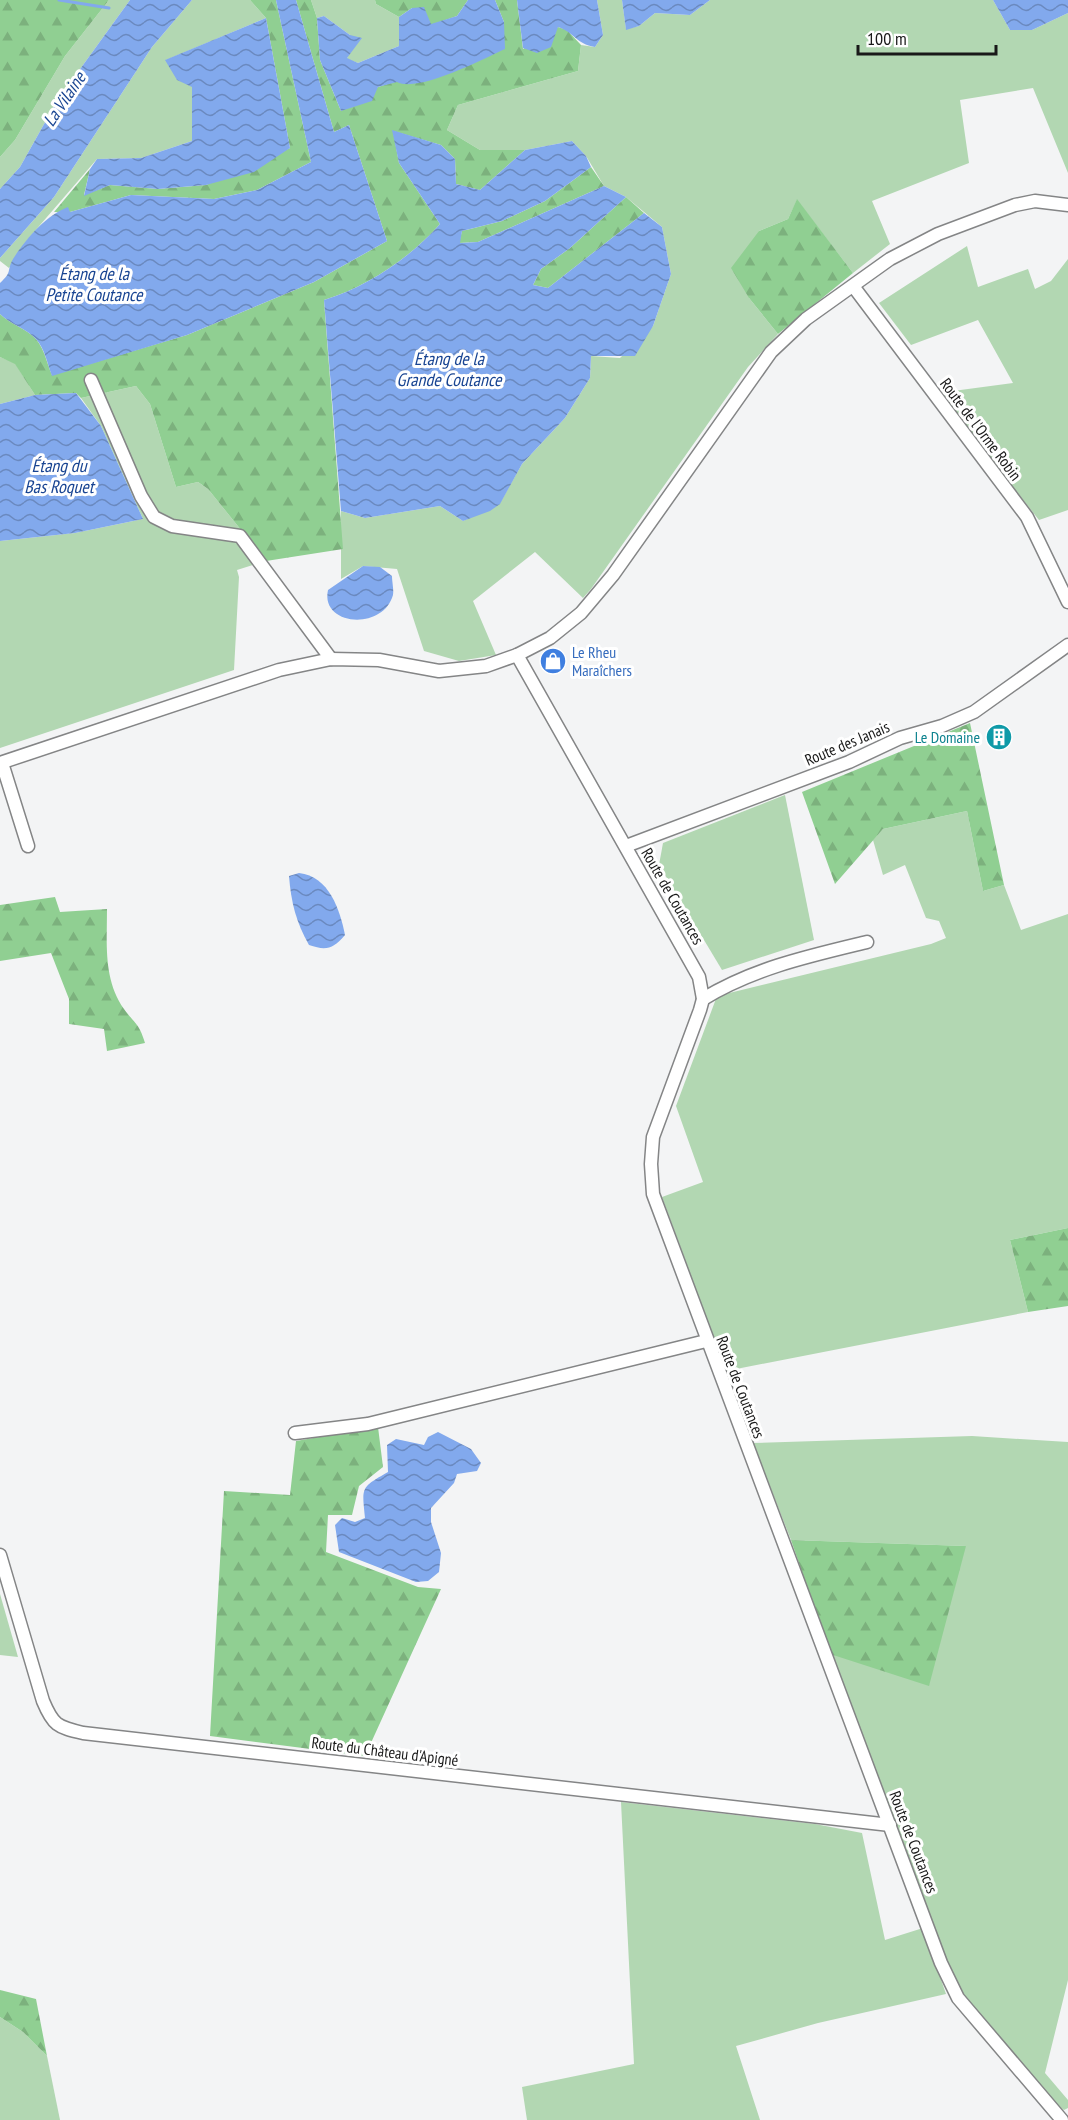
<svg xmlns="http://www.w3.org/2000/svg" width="1068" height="2120" viewBox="0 0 1068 2120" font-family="'PT Sans Narrow',sans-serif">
  <defs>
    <pattern id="forest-firs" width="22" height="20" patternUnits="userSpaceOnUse" patternTransform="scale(1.5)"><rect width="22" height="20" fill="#90cf92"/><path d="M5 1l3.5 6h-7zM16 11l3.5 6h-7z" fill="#7cb17d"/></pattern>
    <pattern id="water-waves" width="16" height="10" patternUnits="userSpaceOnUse" patternTransform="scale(1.5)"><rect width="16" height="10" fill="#82a9ed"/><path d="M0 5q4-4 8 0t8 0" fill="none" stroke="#6a89bf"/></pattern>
  </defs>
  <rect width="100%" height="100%" fill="#f3f4f5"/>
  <g fill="#b2d7b2">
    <polygon points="109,0 130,0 57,101 20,167 0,189 0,157 15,140 65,56"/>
    <polygon points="192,0 250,0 266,18 166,60 192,86 192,141 141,158 97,159 28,239 9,268 0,261 0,258 54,197 152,47"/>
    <polygon points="311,0 375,0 376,4 399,17 399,46 358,63 347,59 350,35 324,16 317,18"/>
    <polygon points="597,0 622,0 626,29 639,26 655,13 690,15 710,0 993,0 1010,30 1032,30 1068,13 1068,173 1033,88 960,100 969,163 872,201 890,244 853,273 797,200 788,219 759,231 749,298 778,334 748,367 591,589 583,598 535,552 473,601 496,655 459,661 424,651 397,569 363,566 341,579 341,511 365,518 440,506 463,521 500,503 522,464 565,418 590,378 591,356 620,358 653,326 671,274 662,227 626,197 604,186 586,156 572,141 525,150 480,150 447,130 458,105 578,71 581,45 595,47 603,35"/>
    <polygon points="967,246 978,287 1028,269 1035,289 1051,281 1068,259 1068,510 1039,520 938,393 1013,383 978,320 911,345 879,303"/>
    <polygon points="0,357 15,363 35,395 0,404"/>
    <polygon points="136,386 150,404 176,487 198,482 208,489 266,561 237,570 239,577 234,670 0,748 0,541 75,533 143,519 101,426 81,398"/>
    <polygon points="785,795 814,940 722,970 659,865 663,843"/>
    <polygon points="967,811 983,891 1004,885 1021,930 1068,914 1068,1228 1010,1240 1028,1312 726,1371 662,1197 703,1182 676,1106 717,996 931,944 946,938 939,921 926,918 905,865 883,875 873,840 883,829"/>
    <path d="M 972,1436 L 1068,1442 L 1068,1980 L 1045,2073 L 1068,2100 L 1068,2108 L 1064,2110 C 1026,2083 976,2017 952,1975 L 830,1654 L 966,1546 L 791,1540 L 753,1443 Z"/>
    <polygon points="0,1594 18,1657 0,1655"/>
    <polygon points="621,1802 815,1824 862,1833 885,1940 923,1928 946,1994 818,2023 736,2046 760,2120 527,2120 522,2087 634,2064"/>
    <polygon points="0,2017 23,2032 47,2056 60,2120 0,2120"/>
  </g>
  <g fill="url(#forest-firs)">
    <polygon points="0,0 109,0 65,56 15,140 0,157"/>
    <polygon points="250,0 276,0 311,162 257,190 214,199 131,195 70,212 54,212 90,169 84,195 110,185 158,189 206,185 290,148 266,18"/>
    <path d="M 296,0 L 311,0 L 317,18 L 320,60 L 341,111 L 378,87 L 397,81 L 504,22 L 495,0 L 517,0 L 523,49 L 558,27 L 567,30 L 581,45 L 578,71 L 458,105 L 447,130 L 480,150 L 525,150 L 480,190 L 456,184 L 455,159 L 441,145 L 393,131 L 399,163 L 440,224 C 410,258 367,287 324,300 L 343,549 L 266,561 L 208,489 L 198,482 L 176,487 L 150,404 L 136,386 L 81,398 L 76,393 L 35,395 L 15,364 L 0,357 L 0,314 C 10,324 27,329 36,339 C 45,350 47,364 52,375 L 187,335 L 314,282 L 387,241 L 349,125 L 334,132 Z"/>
    <polygon points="375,0 468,0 457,16 431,25 412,8 399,17 376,4"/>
    <polygon points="591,167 604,186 478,242 459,243 462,231 502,221 545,201"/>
    <polygon points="626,197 644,213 548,288 533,285 541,269 570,248"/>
    <polygon points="797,199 853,273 778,334 749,298 731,268 759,231 788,219"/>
    <polygon points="970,723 1004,885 983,891 967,811 883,829 835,884 802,792"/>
    <path d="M 55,897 L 60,912 L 107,909 C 107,943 103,979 124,1009 C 135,1024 139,1023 145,1043 L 107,1051 L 104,1029 L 69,1024 L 69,999 L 51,953 L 0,961 L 0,905 Z"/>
    <polygon points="1068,1228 1068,1306 1028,1312 1010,1240"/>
    <polygon points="378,1427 383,1467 359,1486 352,1515 328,1515 326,1552 418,1587 441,1589 365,1756 210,1736 224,1491 290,1495 296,1441"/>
    <polygon points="791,1540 966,1546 929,1686 830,1654"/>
    <polygon points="0,1990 36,1999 47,2056 23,2032 0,2017"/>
  </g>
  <g fill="url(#water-waves)">
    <polygon points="130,0 192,0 152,47 54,197 0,258 0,189 20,167 57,101"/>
    <path d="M 276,0 L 296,0 L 334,132 L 349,125 L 387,241 L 314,282 L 187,335 L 52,376 C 47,363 45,349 36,339 C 27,329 10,324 0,314 L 0,283 C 13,271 6,272 13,259 C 26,239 45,216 68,207 L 70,212 L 131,195 L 214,199 L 257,190 L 311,162 Z"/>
    <path d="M 468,0 L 495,0 L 504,22 L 505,49 C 483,59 418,93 397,82 L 378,87 L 372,101 L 341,111 L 320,60 L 317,18 L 324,16 L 350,35 L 362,38 L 347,58 L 358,63 L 399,46 L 399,17 L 412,8 L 424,7 L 431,24 L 457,16 Z"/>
    <path d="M 517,0 L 597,0 L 603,35 L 595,47 C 576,44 574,32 558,27 L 551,47 L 537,53 L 523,48 Z"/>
    <polygon points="622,0 710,0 690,15 655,13 639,26 626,30"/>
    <polygon points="993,0 1068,0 1068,13 1032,30 1010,30"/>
    <polygon points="266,18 290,148 254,172 206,185 158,189 110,185 84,196 90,169 97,159 141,158 192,141 192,87 177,80 165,60"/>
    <path d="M 392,130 L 441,145 L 455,159 L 456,184 L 480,190 L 525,150 L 572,141 L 586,156 L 591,167 L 545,201 L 502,221 L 462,231 L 460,243 L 478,242 L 604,186 L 626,197 L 570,248 L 541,269 L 533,285 L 548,288 L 644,213 L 662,227 L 671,274 L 653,326 L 635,356 L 591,356 L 590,378 L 565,418 L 522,464 L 500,504 L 490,511 L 463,521 L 440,506 L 365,518 L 341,511 L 324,300 C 367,287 410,258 440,224 L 399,163 Z"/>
    <polygon points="76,393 101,426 143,519 75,533 0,541 0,404 35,395"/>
    <path d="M 363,566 L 380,567 L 392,576 C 392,582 394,590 393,595 C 383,631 320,626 328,590 Z"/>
    <path d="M 299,873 C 329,876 340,910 345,935 C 333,949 326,951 309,945 C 296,922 291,902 289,876 Z"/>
    <path d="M 438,1432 L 471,1449 L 481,1463 L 477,1471 L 457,1474 L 454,1483 L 431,1508 L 431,1522 L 441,1553 L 439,1572 L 428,1581 L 416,1582 L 339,1552 L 335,1525 L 342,1518 L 355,1522 L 365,1518 C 362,1487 360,1488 388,1472 L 387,1445 L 396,1439 L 424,1445 L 428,1437 Z"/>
  </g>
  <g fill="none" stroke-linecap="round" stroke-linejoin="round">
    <polyline stroke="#82a9ed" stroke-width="3" points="59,0 109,8"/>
    <defs>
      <g id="minor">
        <polyline points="853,286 1027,517 1068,602"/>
        <polyline points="91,380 141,496 154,517 172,526 240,536 331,659"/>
        <polyline points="517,655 699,977 703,999 700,1010 653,1137 651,1164 653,1194 941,1963 958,1998 1062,2120"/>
        <polyline points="0,763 279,670 331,659 379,660 439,671 486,666 517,655 550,638 581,613 613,575 771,352 806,319 890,259 938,234 1015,205 1035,201 1068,205"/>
        <polyline points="2,763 28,846"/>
        <polyline points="626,846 849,762 900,738 942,726 974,712 1068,645"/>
        <path d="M 703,999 C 754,968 809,956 867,942"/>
        <polyline points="295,1433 368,1424 706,1341"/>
        <path d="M 0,1555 L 43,1701 C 53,1725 57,1727 83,1733 L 890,1825"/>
      </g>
    </defs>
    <use href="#minor" stroke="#848586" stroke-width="15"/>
    <use href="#minor" stroke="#fff" stroke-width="12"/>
  </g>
  <defs>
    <symbol id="shop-disc" viewBox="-11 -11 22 22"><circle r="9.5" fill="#3f7fe0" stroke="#fff"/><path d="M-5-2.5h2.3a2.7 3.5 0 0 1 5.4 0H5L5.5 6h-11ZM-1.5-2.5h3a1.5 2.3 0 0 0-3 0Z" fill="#fff"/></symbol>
    <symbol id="building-disc" viewBox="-11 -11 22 22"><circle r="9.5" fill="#0f9aa8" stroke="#fff"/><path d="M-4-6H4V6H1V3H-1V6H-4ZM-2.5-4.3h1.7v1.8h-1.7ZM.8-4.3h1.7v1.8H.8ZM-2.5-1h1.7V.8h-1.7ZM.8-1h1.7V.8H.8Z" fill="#fff"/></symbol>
  </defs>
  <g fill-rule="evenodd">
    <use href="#shop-disc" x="538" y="646" width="30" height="30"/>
    <use href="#building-disc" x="984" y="722" width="30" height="30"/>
  </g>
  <g text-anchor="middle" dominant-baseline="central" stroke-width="6" stroke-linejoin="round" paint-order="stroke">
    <g font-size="16" fill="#191919" stroke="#fff">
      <text transform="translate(981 429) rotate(53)">Route de l'Orme Robin</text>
      <text transform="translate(847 743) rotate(-23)">Route des Janais</text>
      <text transform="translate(673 896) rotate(60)">Route de Coutances</text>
      <text transform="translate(741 1387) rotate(69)">Route de Coutances</text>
      <text transform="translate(385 1751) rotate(7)">Route du Château d'Apigné</text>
      <text transform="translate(914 1842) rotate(69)">Route de Coutances</text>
    </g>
    <g font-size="16" fill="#366cbe" stroke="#fff" text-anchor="start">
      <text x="572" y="652">Le Rheu<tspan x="572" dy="18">Maraîchers</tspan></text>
    </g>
    <g font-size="16" fill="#0d838f" stroke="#fff" text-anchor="end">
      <text x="980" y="737">Le Domaine</text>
    </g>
    <g font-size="18" font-style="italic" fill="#184492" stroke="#fff">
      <text transform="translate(64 99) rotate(-56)">La Vilaine</text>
      <text x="94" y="273">Étang de la<tspan x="94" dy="21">Petite Coutance</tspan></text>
      <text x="449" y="358">Étang de la<tspan x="449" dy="21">Grande Coutance</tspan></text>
      <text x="59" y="465">Étang du<tspan x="59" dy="21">Bas Roquet</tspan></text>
    </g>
  </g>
  <path d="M858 45v9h138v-9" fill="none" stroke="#191919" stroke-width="3"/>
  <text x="867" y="45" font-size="18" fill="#191919" stroke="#ffffff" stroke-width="4.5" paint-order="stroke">100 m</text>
</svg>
